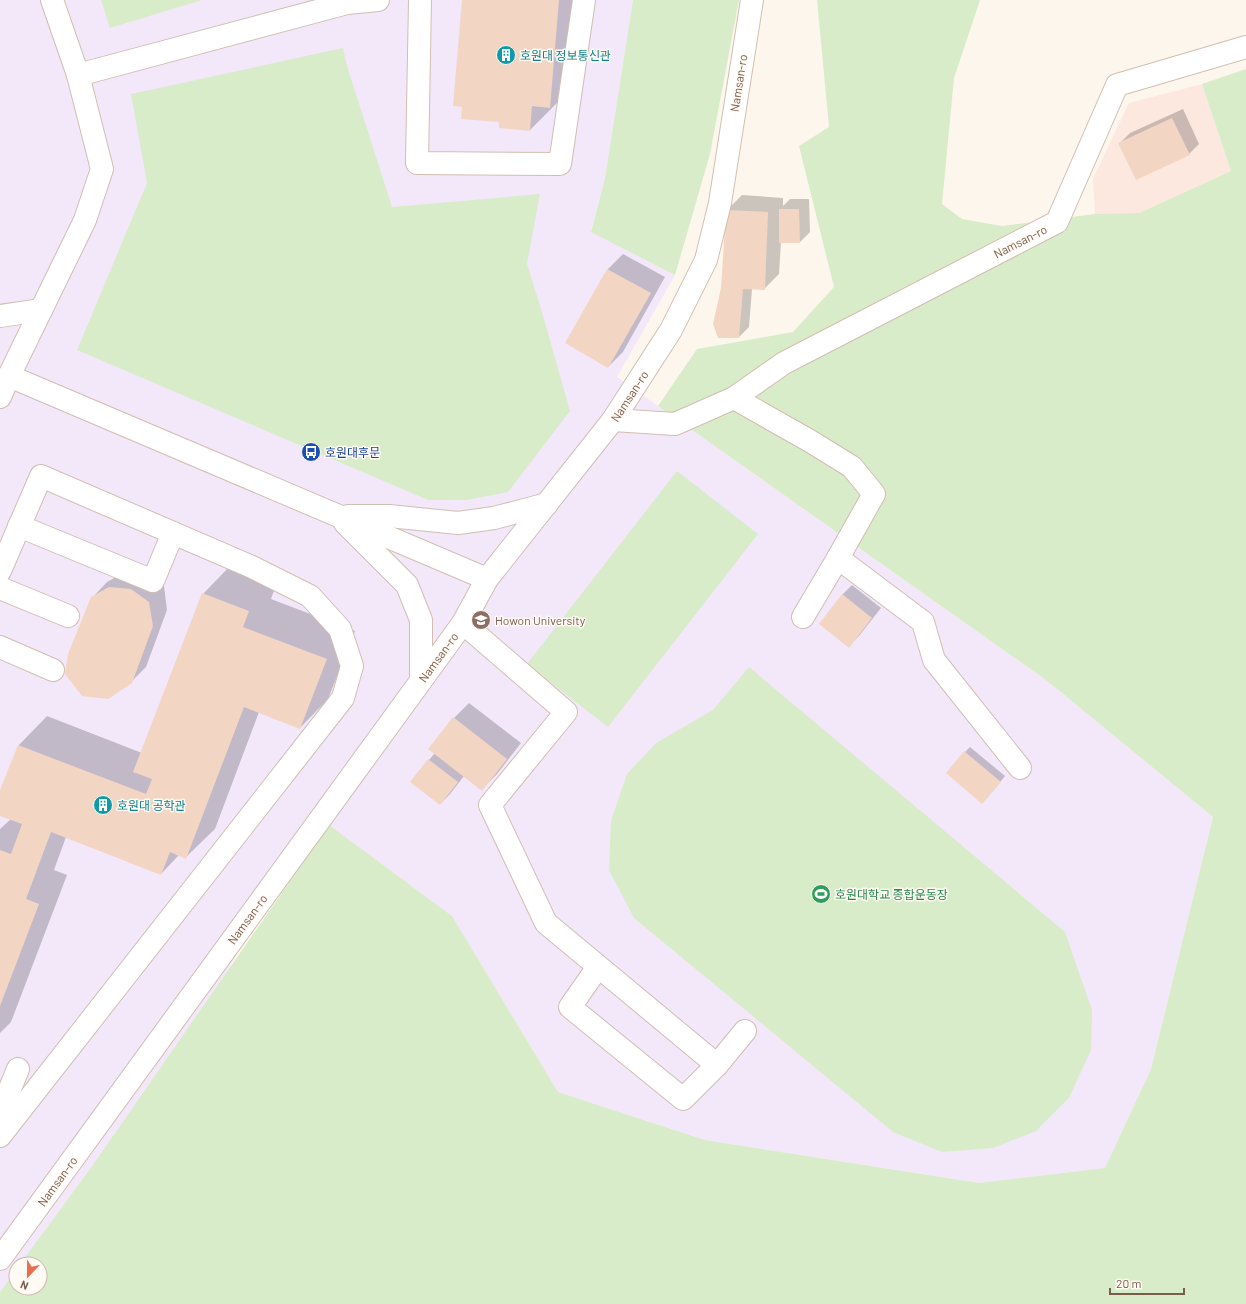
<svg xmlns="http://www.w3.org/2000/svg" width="1246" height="1304" viewBox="0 0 1246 1304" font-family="Barlow,'Noto Sans KR',sans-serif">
  <rect width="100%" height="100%" fill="#fdf6ec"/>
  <polygon fill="#fde8e0" points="1202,84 1231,171 1139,213 1095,214 1093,179 1129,103"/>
  <polygon fill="#f3e8fa" points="0,0 633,0 605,178 591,231 675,275 617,377 1046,680 1213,817 1151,1069 1105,1168 979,1183 705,1140 558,1092 452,916 313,814 224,977 90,1169 20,1264 16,1264 16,1270 0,1292"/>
  <g fill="#d8ecc9">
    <polygon points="101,0 202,0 110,28"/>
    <polygon points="633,0 739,0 710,154 675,275 591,232 605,178"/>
    <polygon points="817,0 980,0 954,78 942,204 962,219 1002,226 1095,214 1139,213 1231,171 1202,84 1246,69 1246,1304 0,1304 0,1292 16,1270 16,1288 40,1288 40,1264 20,1264 90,1169 329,825 452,916 558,1092 705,1140 979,1183 1105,1168 1151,1069 1213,817 1046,680 658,406 697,349 793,332 834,287 799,146 829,127"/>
    <polygon points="343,48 347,66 392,207 540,194 527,264 542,312 570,411 508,492 467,500 428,500 77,350 147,183 131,94"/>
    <polygon points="677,471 758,534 608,727 527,664"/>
    <polygon points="749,667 1065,932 1092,1010 1091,1050 1069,1098 1036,1131 993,1148 942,1152 893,1132 634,918 609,870 611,821 627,774 656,743 713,710"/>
  </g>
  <g fill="#0003">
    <polygon points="463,0 585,0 559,101 530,130 500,121 463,106"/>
    <polygon points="1183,109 1199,144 1189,154 1120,143 1130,133"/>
    <polygon points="742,195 783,198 783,206 790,199 809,199 810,232 800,242 781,242 779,274 764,289 752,289 749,327 739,337 723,287 727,210"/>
    <polygon points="623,254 665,277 623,352 608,367 567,343 608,269"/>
    <polygon points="231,565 277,582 271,599 355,631 328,699 300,728 259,712 215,829 186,857 179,855 161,874 66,837 54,870 67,875 11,1022 0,1033 0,829 11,819 0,815 0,793 19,745 47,716 142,753 203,594"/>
    <polygon points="125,572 146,574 164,586 167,610 146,667 131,682 92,598 107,582"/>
    <polygon points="852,585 881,608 859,636 849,646 842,595"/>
    <polygon points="469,703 521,743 497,774 482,789 464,776 450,794 440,804 429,760 435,753 454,718"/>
    <polygon points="970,747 1005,776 987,798 965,752"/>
  </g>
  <g fill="#f3d5c3">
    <polygon points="462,0 559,0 550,108 532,106 530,131 499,128 499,122 461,119 462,107 453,106"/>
    <polygon points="1172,118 1190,155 1136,180 1118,143"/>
    <polygon points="779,209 799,209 800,243 779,243"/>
    <polygon points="726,210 768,212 765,290 743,289 739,338 718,338 713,324 721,288"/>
    <polygon points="607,269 651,293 608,368 565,343"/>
    <polygon points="109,587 131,589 149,602 153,626 132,683 108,699 82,696 65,674 68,654 91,597"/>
    <polygon points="202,593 249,611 243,627 327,659 300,729 244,707 186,859 170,852 161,875 51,832 26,899 39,904 0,1006 0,850 11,854 22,824 0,816 0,790 18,745 146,794 152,779 133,772"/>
    <polygon points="842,594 872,618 849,648 819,624"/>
    <polygon points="453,717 507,759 482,791 428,749"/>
    <polygon points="964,751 1001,782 982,804 946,773"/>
    <polygon points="428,759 458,782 440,805 410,782"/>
  </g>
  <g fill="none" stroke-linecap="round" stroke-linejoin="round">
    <defs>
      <g id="minor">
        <polyline points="420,0 417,163 560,164 584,0"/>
        <polyline points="78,75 347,3 378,0"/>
        <polyline points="0,316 41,310"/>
        <polyline points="9,376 487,579"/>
        <polyline points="0,397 9,376 85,220 102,169 78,75 52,0"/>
        <polyline points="734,398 784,363 1057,222 1117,85 1246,47"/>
        <polyline points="613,420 675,424 734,398 810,441 852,467 874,494 838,558 923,622 934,660 1020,768"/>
        <polyline points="348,516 389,516 458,523 494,518 547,504"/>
        <polyline points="345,523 407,585 421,620 421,680"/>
        <polyline points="19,526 153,581 173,533"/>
        <polyline points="0,571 41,476 252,567 310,596 340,629 352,666 343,698 0,1136"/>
        <polyline points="0,588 68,616"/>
        <polyline points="803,617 838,558"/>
        <polyline points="463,623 566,712 490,805 546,923 717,1065"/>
        <polyline points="0,647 53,670"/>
        <polyline points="598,967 570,1007 683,1099 717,1065 745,1031"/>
        <polyline points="0,1113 18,1069"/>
        <polyline points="0,1259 463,623 487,579 613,420 671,330 706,260 720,203 752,0"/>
      </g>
    </defs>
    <use href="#minor" stroke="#d1beb0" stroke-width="24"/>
    <use href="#minor" stroke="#fff" stroke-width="22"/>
  </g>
  <defs>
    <symbol id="building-disc" viewBox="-11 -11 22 22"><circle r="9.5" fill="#0f9aa8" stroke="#fffaf3"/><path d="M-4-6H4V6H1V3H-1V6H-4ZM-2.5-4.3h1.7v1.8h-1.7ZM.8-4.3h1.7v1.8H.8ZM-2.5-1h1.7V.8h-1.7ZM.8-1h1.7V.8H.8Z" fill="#fff"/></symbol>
    <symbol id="bus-disc" viewBox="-11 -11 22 22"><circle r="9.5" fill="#1a4fb4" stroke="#fffaf3"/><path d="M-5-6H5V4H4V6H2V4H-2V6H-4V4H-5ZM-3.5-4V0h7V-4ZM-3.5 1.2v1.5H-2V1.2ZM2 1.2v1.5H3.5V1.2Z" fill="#fff"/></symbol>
    <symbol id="university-disc" viewBox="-11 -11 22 22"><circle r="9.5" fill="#8d6e63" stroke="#fffaf3"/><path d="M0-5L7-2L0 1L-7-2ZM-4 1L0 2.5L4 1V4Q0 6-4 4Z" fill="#fff"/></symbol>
    <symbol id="stadium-disc" viewBox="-11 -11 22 22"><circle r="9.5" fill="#2e9e5b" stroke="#fffaf3"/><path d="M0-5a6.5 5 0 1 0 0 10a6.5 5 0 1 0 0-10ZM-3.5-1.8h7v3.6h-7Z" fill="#fff"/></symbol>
  </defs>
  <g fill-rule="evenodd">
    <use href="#building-disc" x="495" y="44" width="22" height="22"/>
    <use href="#bus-disc" x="300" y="441" width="22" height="22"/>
    <use href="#university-disc" x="470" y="609" width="22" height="22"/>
    <use href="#building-disc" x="92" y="794" width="22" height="22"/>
    <use href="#stadium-disc" x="810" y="883" width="22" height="22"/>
  </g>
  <g text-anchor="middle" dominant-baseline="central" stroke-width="3" stroke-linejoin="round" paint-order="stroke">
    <g font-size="12" fill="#0d838f" stroke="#fffaf3" text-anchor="start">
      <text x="520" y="55">호원대 정보통신관</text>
      <text x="117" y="805">호원대 공학관</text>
    </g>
    <g font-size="12" fill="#7a5c4d" stroke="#fffaf3">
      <text transform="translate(738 83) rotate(-81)">Namsan-ro</text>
      <text transform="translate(1020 241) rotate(-27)">Namsan-ro</text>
      <text transform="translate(629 396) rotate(-57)">Namsan-ro</text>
      <text transform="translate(438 657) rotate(-54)">Namsan-ro</text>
      <text transform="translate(247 919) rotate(-54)">Namsan-ro</text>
      <text transform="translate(57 1181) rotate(-54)">Namsan-ro</text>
    </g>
    <g font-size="12" fill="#164399" stroke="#fffaf3" text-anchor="start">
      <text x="325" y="452">호원대후문</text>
    </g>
    <g font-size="12" fill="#785e54" stroke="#fffaf3" text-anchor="start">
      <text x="495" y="620">Howon University</text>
    </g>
    <g font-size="12" fill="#27864d" stroke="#fffaf3" text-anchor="start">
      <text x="835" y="894">호원대학교 종합운동장</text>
    </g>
  </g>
  <g transform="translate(28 1276) rotate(202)"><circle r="19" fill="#fffaf3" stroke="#cabbb1"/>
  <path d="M0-3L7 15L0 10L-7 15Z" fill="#e76f51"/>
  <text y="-6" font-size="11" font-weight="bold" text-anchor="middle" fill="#7a5c4d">N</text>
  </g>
  <path d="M1110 1288v6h74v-6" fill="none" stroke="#7a5c4d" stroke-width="2"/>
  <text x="1116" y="1288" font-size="12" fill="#7a5c4d" stroke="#fffaf3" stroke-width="3" paint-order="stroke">20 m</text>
</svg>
